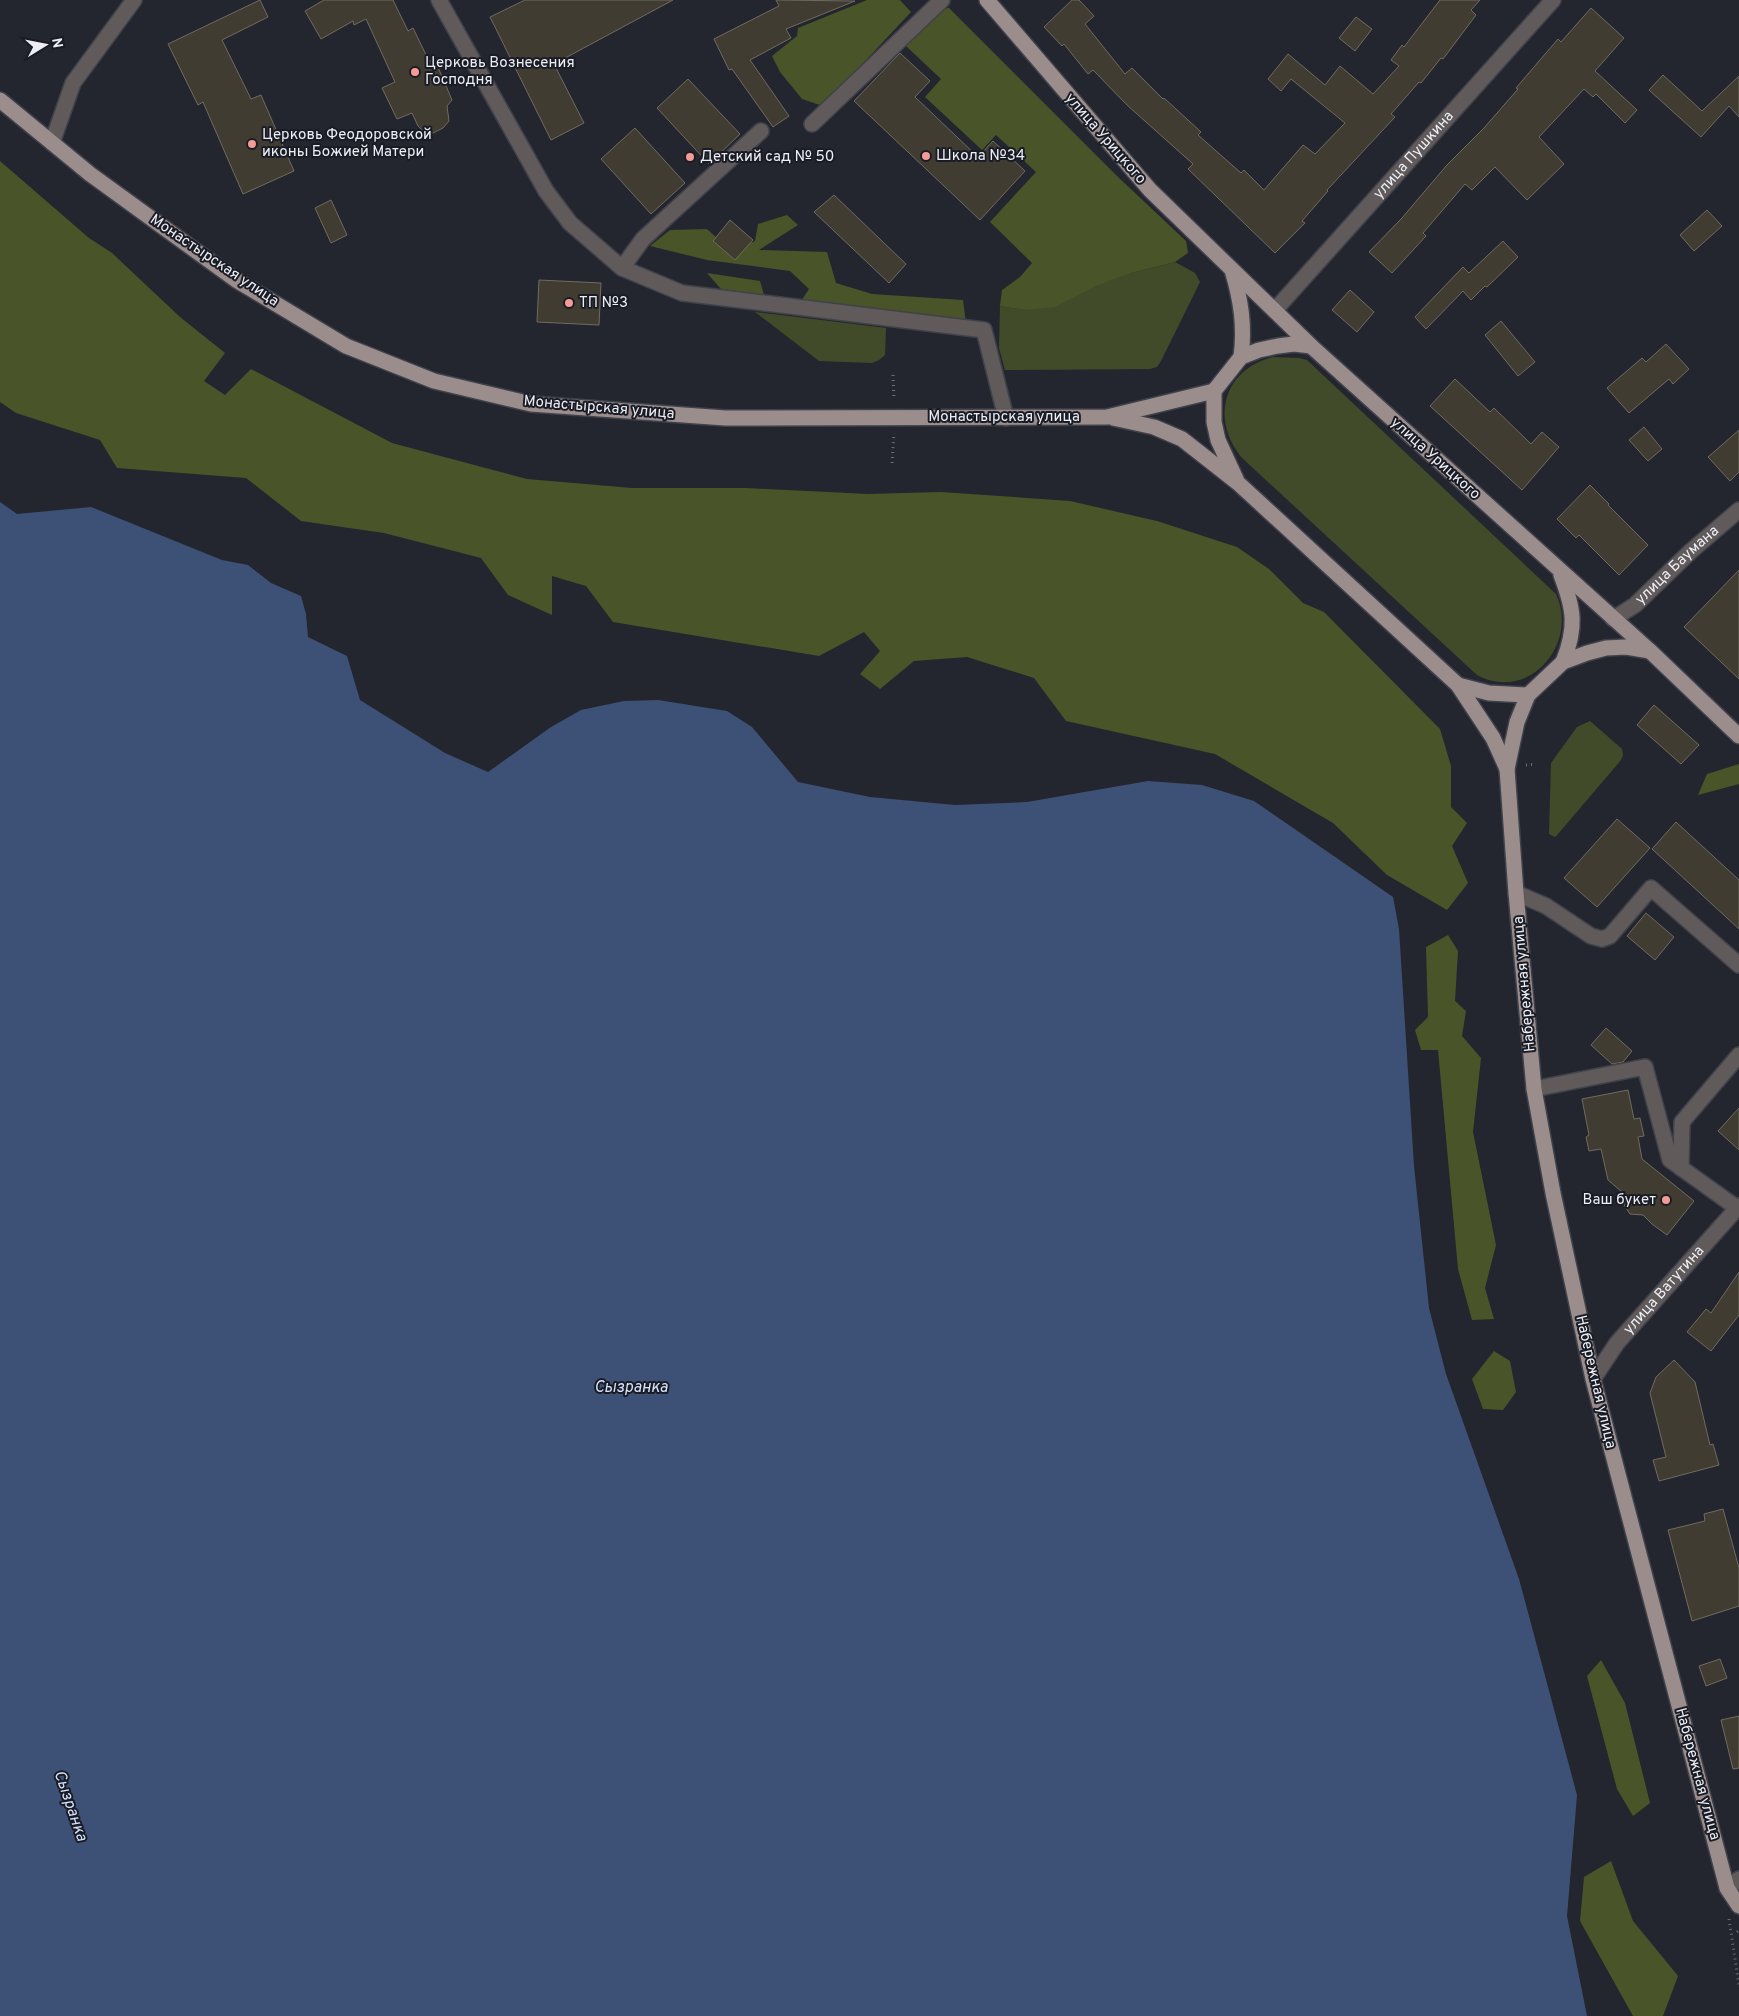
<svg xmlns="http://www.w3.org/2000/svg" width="1739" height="2016" viewBox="0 0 1739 2016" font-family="Overpass,sans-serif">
  <rect width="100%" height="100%" fill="#24262f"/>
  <g fill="#424b29">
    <polygon points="1175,262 1195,273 1200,282 1161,361 1157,367 1150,369 1005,370 999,348 1000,306 1025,310 1131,273"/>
    <polygon points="755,312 886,328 885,355 879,360 872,363 819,361"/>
    <path d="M 1273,357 L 1299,358 L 1307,360 L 1556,594 C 1579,644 1529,703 1477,675 L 1241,457 C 1210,418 1224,369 1273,357 Z"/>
    <polygon points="1590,721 1622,749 1623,755 1621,760 1558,834 1555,837 1549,834 1551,763 1577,727"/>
  </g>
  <g fill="#495428">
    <polygon points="867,0 900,0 911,12 838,90 820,105 802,99 780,72 772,56 797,36 798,28"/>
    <polygon points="949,8 1118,177 1186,241 1188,253 1175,262 1131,273 1096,286 1055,307 1025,310 1000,306 1002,290 1020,277 1032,263 990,222 1036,172 996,135 982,150 925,97 941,79 906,46 911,35 937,9"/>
    <polygon points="0,161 89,238 112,253 180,317 225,353 204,381 225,395 251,369 392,443 527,479 632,488 746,488 868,494 941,492 1070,501 1157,521 1237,547 1269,569 1303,603 1324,612 1440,729 1451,766 1451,807 1467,823 1452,846 1468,883 1447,910 1387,875 1333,823 1215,754 1066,721 1034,678 967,657 914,661 880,689 860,674 880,651 864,632 819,656 613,622 586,586 552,576 552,615 508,595 481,558 384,533 301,521 246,478 117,468 100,440 16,413 0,402"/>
    <polygon points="787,215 798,225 759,250 827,252 836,283 872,294 963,300 966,324 798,306 809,289 790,271 707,260 650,246 670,230 707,229 732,252 755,241 758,224"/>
    <polygon points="707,273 760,281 764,295 752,300 727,296"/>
    <polygon points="1739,764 1739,784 1698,795 1707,774"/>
    <polygon points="1448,935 1458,951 1455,1001 1466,1011 1462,1036 1481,1058 1473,1132 1496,1245 1485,1288 1494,1319 1472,1320 1458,1269 1438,1050 1421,1050 1415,1030 1428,1017 1426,947"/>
    <polygon points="1494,1351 1510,1361 1516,1392 1503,1410 1483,1409 1472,1379"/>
    <polygon points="1601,1660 1625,1703 1650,1803 1633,1816 1617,1789 1587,1676"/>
    <polygon points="1611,1861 1633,1921 1678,1976 1663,2016 1633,2016 1580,1921 1584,1877"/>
  </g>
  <polygon fill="#3d5075" points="0,502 17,514 91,507 222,560 248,565 271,583 301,596 306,614 308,637 347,656 360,700 445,753 488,772 551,727 581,710 624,701 658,700 727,711 752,727 798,782 870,797 955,805 1027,802 1148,781 1202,785 1254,801 1393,897 1399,929 1414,1166 1429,1308 1446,1374 1519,1579 1577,1795 1567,1916 1587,2016 0,2016"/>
  <g fill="#413c32" stroke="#716a60">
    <polygon points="260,0 268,17 222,40 251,99 261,95 294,171 243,194 203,102 198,105 168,44"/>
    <polygon points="324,0 393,0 408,31 413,28 429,61 435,60 452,100 447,106 449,121 443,128 431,134 424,132 418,126 412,113 397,119 382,88 395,82 366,19 354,25 353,21 321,39 305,11"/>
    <polygon points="525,0 673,0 554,64 584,123 551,140 490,17"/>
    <polygon points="776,0 855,1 786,29 791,38 750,60 789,116 773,127 732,69 729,70 714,39 779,6"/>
    <polygon points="1072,0 1079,0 1094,16 1085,24 1125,74 1132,68 1163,99 1164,98 1201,132 1198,135 1241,173 1244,170 1264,190 1303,145 1315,154 1345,123 1291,79 1281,91 1268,79 1288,54 1325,85 1340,66 1373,94 1399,66 1391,60 1402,45 1404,47 1440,0 1480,0 1471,10 1476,15 1443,59 1441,58 1421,83 1419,82 1391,114 1395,117 1327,190 1328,191 1302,221 1305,223 1275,253 1188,169 1193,164 1127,105 1093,70 1088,74 1064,44 1062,46 1044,27"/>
    <polygon points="1591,8 1624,38 1595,71 1637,110 1625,123 1596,94 1593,97 1584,89 1539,137 1564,164 1527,200 1495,167 1472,190 1465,184 1423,233 1426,236 1392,273 1369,252 1402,218 1447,165 1484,128 1518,89 1516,88 1558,39 1561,42"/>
    <polygon points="1356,17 1372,29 1355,51 1339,38"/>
    <polygon points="900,53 930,81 915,97 978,157 993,141 1025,171 980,220 854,101"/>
    <polygon points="1663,75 1702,111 1739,76 1739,117 1729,106 1701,137 1649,90"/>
    <polygon points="688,79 740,134 709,164 657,108"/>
    <polygon points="635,128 685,183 651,214 601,159"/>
    <polygon points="834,195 906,264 889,283 814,212"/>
    <polygon points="331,200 347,235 331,243 315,208"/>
    <polygon points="1707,210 1722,226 1694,251 1680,235"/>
    <polygon points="730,220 753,240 735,260 713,241"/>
    <polygon points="1503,241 1518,257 1487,287 1485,286 1471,300 1463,291 1426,329 1415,317 1463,267 1469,273"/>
    <polygon points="539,280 601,283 599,325 537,322"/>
    <polygon points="1350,290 1374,312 1357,332 1332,310"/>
    <polygon points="1501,321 1535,362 1518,376 1485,335"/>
    <polygon points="1666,344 1689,369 1673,384 1669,379 1629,413 1607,388 1642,358 1646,362"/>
    <polygon points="1455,379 1490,412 1494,408 1531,444 1542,432 1559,447 1522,490 1430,406"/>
    <polygon points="1644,427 1662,449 1648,461 1629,440"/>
    <polygon points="1739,430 1739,472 1730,481 1708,457"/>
    <polygon points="1590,485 1609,504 1608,505 1648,545 1619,575 1579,535 1576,538 1557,519"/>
    <polygon points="1739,570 1739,679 1684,627"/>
    <polygon points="1654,705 1699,745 1681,764 1637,725"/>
    <polygon points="1617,819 1650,848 1597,907 1564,878"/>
    <polygon points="1676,822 1739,880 1739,929 1652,849"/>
    <polygon points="1646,913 1674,937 1655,960 1627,936"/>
    <polygon points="1606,1028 1632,1051 1623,1062 1612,1064 1591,1045"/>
    <polygon points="1628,1090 1634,1119 1640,1118 1644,1136 1638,1137 1642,1159 1694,1201 1667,1235 1652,1224 1643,1215 1630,1214 1624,1205 1628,1197 1608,1180 1601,1149 1589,1151 1586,1137 1589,1135 1582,1099"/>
    <polygon points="1739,1108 1739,1150 1718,1131"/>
    <polygon points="1739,1272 1739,1315 1711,1351 1687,1332 1706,1309 1711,1313"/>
    <polygon points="1674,1360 1695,1382 1710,1445 1713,1444 1719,1465 1659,1481 1653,1460 1666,1457 1650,1393 1656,1377"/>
    <polygon points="1723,1509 1739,1568 1739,1606 1692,1621 1668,1530 1705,1521 1704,1514"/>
    <polygon points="1720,1659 1727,1678 1706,1686 1699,1666"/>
    <polygon points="1739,1716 1739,1768 1733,1769 1721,1720"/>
  </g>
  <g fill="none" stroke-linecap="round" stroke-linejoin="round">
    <defs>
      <g id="minor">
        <polyline points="439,0 546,191 570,223 622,268 682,293 984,330 1006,418"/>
        <polyline points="812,124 942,0"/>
        <polyline points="52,143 73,83 134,0"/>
        <polyline points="622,268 643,239 761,131"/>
        <path id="s1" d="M 1275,310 L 1553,0"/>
        <path id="s2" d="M 1613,619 L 1635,605 L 1691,551 L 1739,510"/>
        <polyline points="1516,893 1546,906 1591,936 1602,939 1610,936 1651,888 1739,965"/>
        <polyline points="1534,1089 1645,1067 1670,1160 1737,1208"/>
        <polyline points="1681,1168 1682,1122 1739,1055"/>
        <path id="s3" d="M 1593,1379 L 1617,1343 L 1739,1206"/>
        <polyline points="1727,1888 1739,1879"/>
      </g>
      <g id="major">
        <polyline points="987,0 1150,190 1311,346 1650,651 1739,736"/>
        <polyline points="0,100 90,174 236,280 346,346 434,381 531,404 725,418 1107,417 1214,391"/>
        <path d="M 1232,270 C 1241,300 1245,326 1241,357"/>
        <polyline points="1113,418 1154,427 1182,439 1238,483 1458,685 1493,738 1507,769"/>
        <polyline points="1236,479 1218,440 1214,422 1214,391 1241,357 1259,350 1278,346 1294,344 1311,346"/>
        <path d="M 1561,575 C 1574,609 1577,627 1563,662"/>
        <polyline points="1650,651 1626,647 1606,648 1587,653 1563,662 1528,695 1517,722 1507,769 1516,893 1534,1089 1553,1193 1593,1379 1727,1888 1739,1906"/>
        <polyline points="1458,685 1489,693 1528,695"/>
      </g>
    </defs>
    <use href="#minor" stroke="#40424b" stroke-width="18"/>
    <use href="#major" stroke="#40424b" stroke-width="18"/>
    <g stroke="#6e6f78" stroke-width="3" stroke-dasharray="1 4" stroke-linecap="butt">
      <polyline points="893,375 894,400"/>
      <polyline points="892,463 894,433"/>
      <polyline points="1526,765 1536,764"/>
      <polyline points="1729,1919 1739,1985"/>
      <polyline points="1737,1932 1739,1930"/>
    </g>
    <use href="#minor" stroke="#605a5a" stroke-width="15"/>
    <use href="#major" stroke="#9a8d8c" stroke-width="15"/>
  </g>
  <g fill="#f59b96" stroke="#1a1c25" stroke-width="2">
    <circle cx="415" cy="72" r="5"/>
    <circle cx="252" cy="144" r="5"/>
    <circle cx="926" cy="156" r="5"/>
    <circle cx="690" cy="157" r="5"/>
    <circle cx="569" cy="303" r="5"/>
    <circle cx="1666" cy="1200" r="5"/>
  </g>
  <g text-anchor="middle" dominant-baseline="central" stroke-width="4" stroke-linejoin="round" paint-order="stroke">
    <g font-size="15" fill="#edeef5" stroke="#1a1c25" text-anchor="start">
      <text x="425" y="63">Церковь Вознесения<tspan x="425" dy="17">Господня</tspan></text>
      <text x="262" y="135">Церковь Феодоровской<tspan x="262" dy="17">иконы Божией Матери</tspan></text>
      <text x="936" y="156">Школа №34</text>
      <text x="700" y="157">Детский сад № 50</text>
      <text x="579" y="303">ТП №3</text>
      <text x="1656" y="1200" text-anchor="end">Ваш букет</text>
    </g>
    <g font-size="15" fill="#edeef5" stroke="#1a1c25">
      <text transform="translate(1105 139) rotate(49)">улица Урицкого</text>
      <text stroke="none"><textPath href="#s1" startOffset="208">улица Пушкина</textPath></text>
      <text transform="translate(214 261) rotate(34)">Монастырская улица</text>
      <text transform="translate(599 408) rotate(5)">Монастырская улица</text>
      <text x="1004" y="417">Монастырская улица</text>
      <text transform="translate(1435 459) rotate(42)">улица Урицкого</text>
      <text stroke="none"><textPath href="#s2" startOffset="84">улица Баумана</textPath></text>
      <text transform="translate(1525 984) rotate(-95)">Набережная улица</text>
      <text stroke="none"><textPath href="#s3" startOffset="114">улица Ватутина</textPath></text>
      <text transform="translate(1595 1382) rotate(77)">Набережная улица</text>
      <text transform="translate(1697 1774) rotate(75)">Набережная улица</text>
    </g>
    <g font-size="16" font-style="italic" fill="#d5e3fd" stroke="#1a1c25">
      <text x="631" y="1388">Сызранка</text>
      <text transform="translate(70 1806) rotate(71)">Сызранка</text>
    </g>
  </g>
  <g transform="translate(45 45) rotate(80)" stroke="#1a1c25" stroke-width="4" paint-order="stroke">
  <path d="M0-4L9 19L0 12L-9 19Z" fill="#edeef5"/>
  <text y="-8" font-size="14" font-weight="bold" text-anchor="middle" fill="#edeef5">N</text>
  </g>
</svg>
